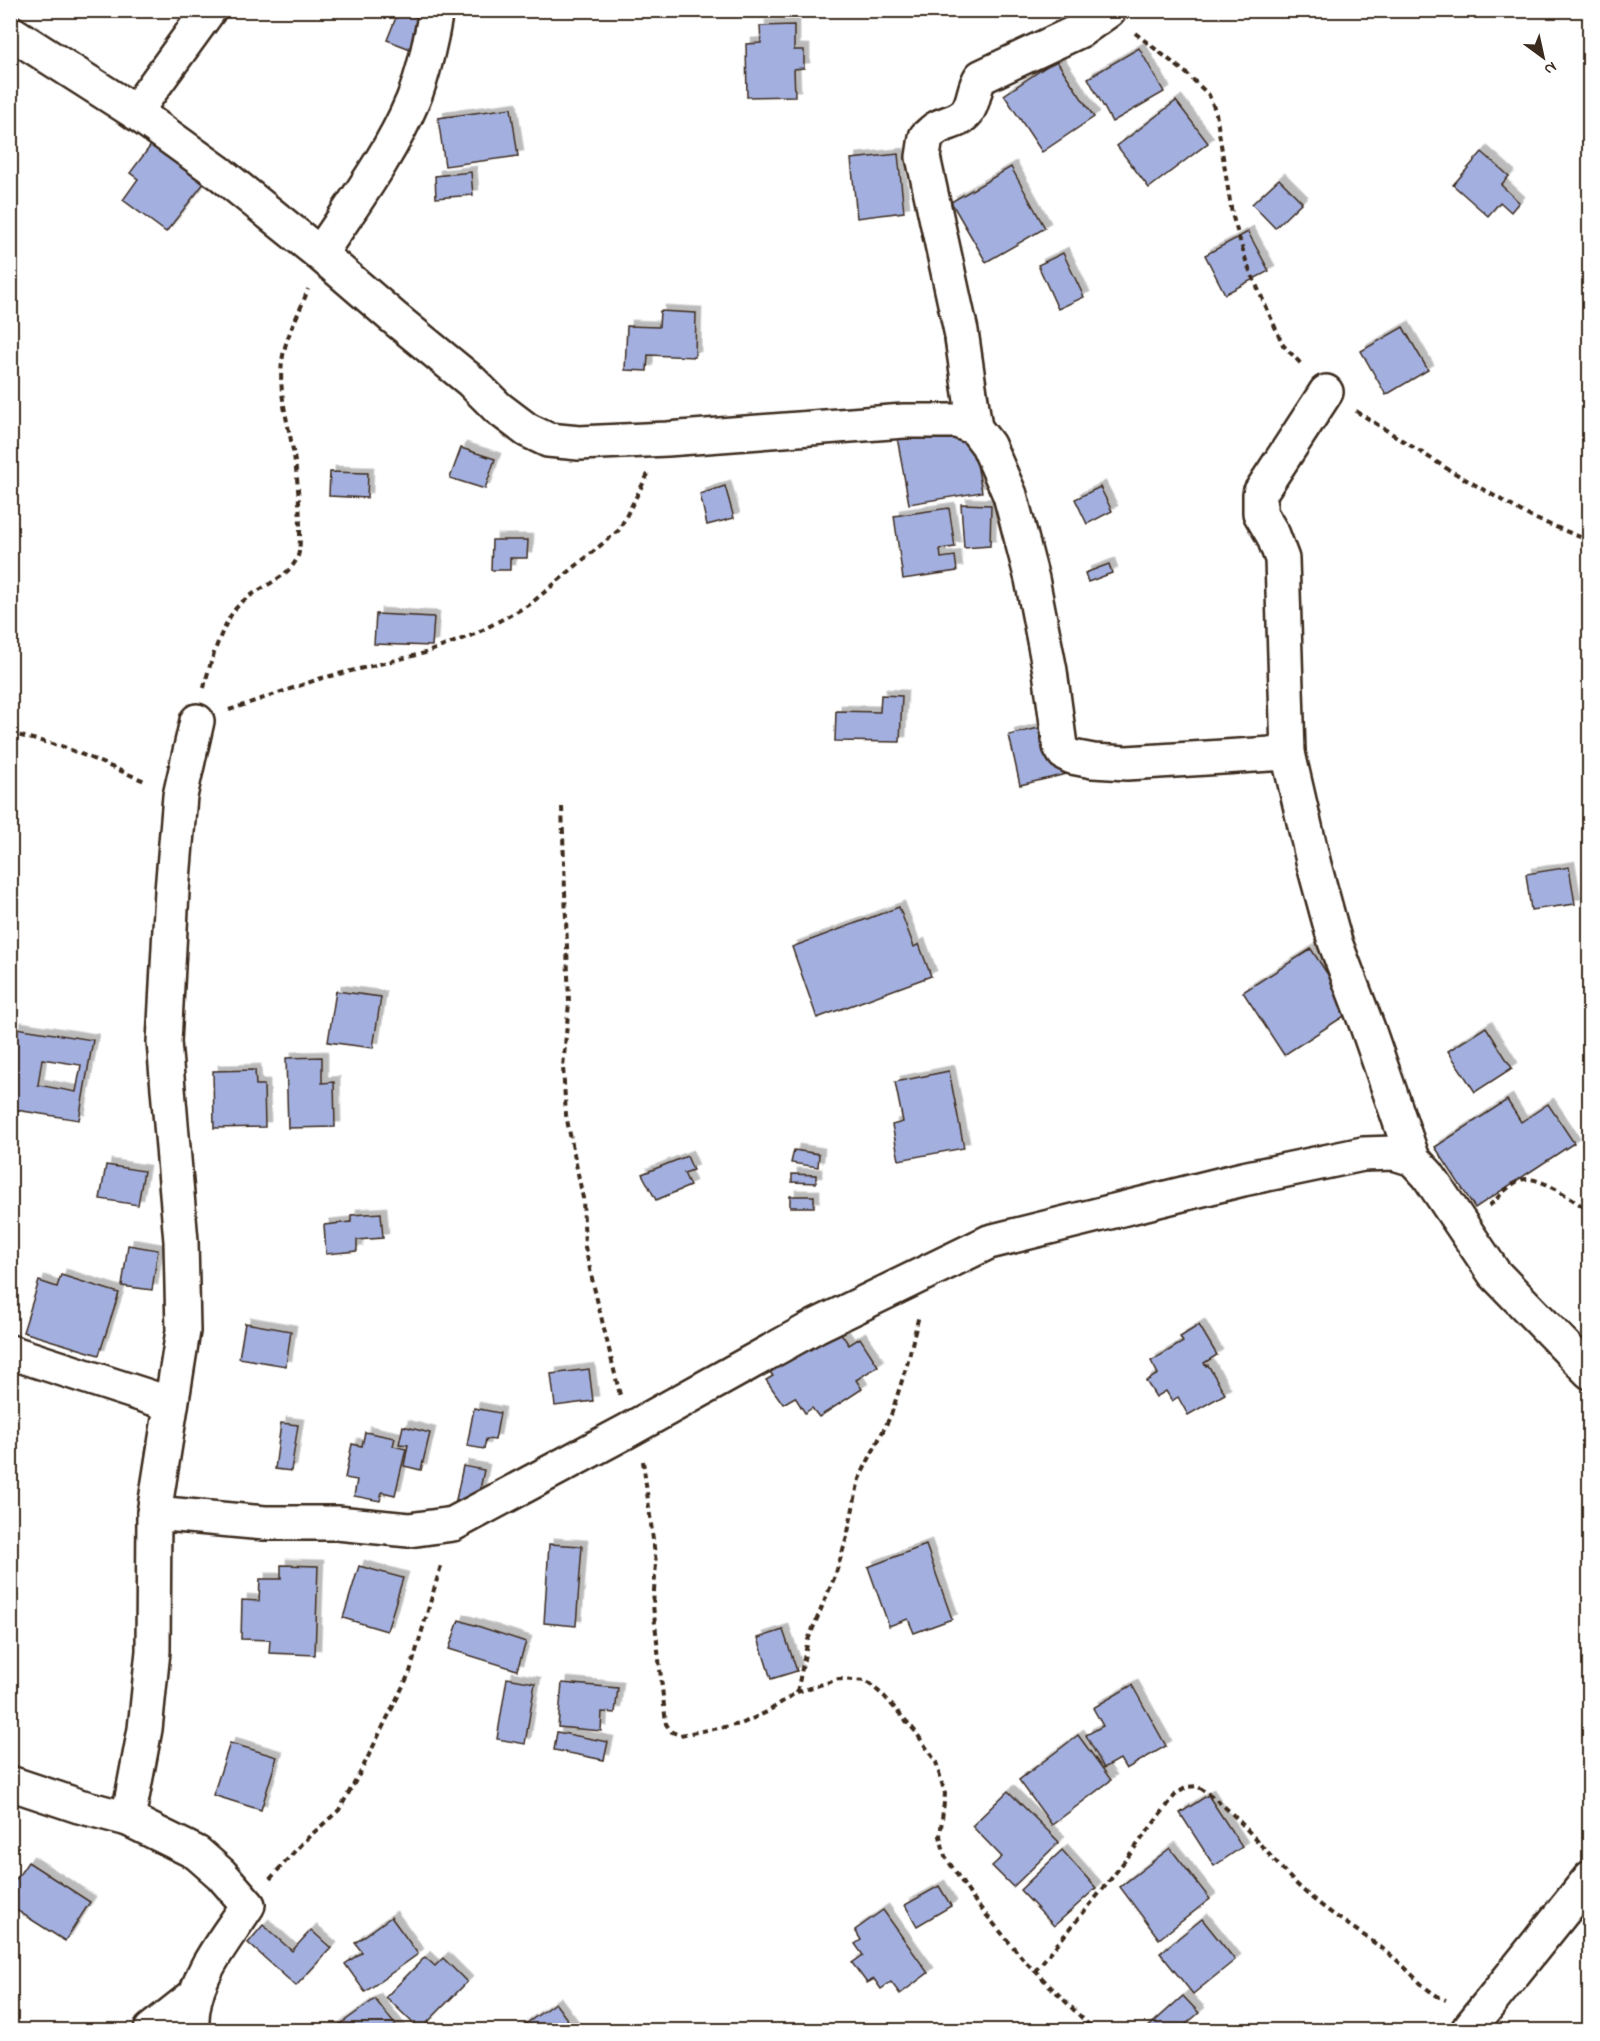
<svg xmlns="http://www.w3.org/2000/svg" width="1600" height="2041" viewBox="0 0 1600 2041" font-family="'Indie Flower',sans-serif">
  <defs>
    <filter id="shadow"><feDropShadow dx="5.5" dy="-5.5" stdDeviation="0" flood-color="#0004"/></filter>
  </defs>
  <rect width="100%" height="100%" fill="#fff"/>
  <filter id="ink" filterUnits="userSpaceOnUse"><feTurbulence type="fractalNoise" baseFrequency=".0167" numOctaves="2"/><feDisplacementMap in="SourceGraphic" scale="12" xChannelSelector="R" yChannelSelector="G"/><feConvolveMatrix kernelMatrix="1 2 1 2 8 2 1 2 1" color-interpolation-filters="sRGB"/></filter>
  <g filter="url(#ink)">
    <g fill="#a3b0df" stroke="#3b2a1e" stroke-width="1.5" fill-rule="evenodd" filter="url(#shadow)">
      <polygon points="399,10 419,18 413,32 420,35 413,50 387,40"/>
      <polygon points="794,25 794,50 804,50 804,68 794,69 795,96 747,97 746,44 761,43 760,26"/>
      <polygon points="1139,48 1164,92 1112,122 1088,78"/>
      <polygon points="1056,60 1094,117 1042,152 1004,95"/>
      <polygon points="1176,101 1208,143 1149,188 1117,146"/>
      <polygon points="511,108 518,156 445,166 438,118"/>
      <polygon points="155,140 219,164 166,232 123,200 138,179 130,173"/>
      <polygon points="1482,152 1509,176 1501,185 1519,202 1511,212 1500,202 1488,216 1453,185"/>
      <polygon points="898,154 904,212 857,218 851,159"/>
      <polygon points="1011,167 1045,228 986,262 951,202"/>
      <polygon points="471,172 473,195 436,198 435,176"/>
      <polygon points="1279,179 1302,202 1275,228 1252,204"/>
      <polygon points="1248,232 1269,271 1225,294 1205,255"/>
      <polygon points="1063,253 1084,297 1058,309 1038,265"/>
      <polygon points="660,311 696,313 695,357 648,355 647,371 625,370 627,326 659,327"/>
      <polygon points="1403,327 1428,370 1386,395 1361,351"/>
      <polygon points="970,424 982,492 909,504 897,437"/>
      <polygon points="461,448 495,459 485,489 450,478"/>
      <polygon points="330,472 368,473 367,498 329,496"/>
      <polygon points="725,486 734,518 707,525 700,494"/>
      <polygon points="1100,487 1112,511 1087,524 1075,499"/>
      <polygon points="961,504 991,505 990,546 964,548"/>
      <polygon points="949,508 955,547 940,549 941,558 955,556 957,571 903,579 894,516"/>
      <polygon points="492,540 528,540 527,558 510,558 510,570 491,570"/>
      <polygon points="1109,564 1112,573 1088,582 1085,573"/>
      <polygon points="376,614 434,617 432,646 374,644"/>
      <polygon points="881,695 902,696 900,742 835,741 836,711 880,712"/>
      <polygon points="1060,723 1071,773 1020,785 1009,735"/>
      <polygon points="1569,867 1575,904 1531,910 1526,874"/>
      <polygon points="899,907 914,947 919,944 931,976 817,1018 792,947"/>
      <polygon points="1311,949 1352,1011 1284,1055 1243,992"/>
      <polygon points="336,991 381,997 373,1048 328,1042"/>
      <polygon points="1486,1027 1512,1068 1475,1092 1448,1051"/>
      <path d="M 16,1028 L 93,1040 L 79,1120 L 10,1109 L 10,1058 ZM 42,1059 L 81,1065 L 76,1092 L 38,1085 Z"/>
      <polygon points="322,1057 322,1083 334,1082 335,1127 288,1128 286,1058"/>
      <polygon points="255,1070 256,1085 264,1085 265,1127 214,1128 213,1071"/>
      <polygon points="949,1071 964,1148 899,1160 892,1125 903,1122 895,1082"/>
      <polygon points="1507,1100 1521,1122 1548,1104 1574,1143 1475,1208 1435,1147"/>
      <polygon points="794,1150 819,1154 818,1167 791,1163"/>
      <polygon points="687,1156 693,1170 684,1173 690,1186 656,1200 642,1174"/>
      <polygon points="106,1165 144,1171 138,1205 100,1199"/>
      <polygon points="792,1174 816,1175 816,1183 792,1182"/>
      <rect x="790" y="1196" width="24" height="11"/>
      <polygon points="381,1213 383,1238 357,1240 357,1251 326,1254 324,1225 351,1222 351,1215"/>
      <polygon points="128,1245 158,1250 152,1290 122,1286"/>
      <polygon points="61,1275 119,1293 99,1355 23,1332 39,1281 57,1287"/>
      <polygon points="245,1323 291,1331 286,1366 239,1358"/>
      <polygon points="1199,1325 1217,1355 1204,1363 1206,1366 1208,1365 1225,1394 1188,1415 1178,1397 1172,1401 1166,1391 1156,1397 1146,1381 1158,1374 1151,1361 1183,1342 1180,1337"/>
      <polygon points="838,1329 849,1345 860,1338 878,1366 856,1380 862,1389 819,1417 812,1408 805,1413 795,1397 783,1404 766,1380 773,1376 770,1372"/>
      <polygon points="589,1369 593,1401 555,1406 551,1374"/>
      <polygon points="474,1408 500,1413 495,1440 486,1439 484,1449 467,1446"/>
      <polygon points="281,1423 298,1425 291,1471 275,1469"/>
      <polygon points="403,1426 430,1433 421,1470 404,1466 408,1445 399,1444"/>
      <polygon points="365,1432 395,1438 393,1446 406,1449 395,1495 382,1492 380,1501 354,1496 357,1480 345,1478 352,1444 362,1446"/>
      <polygon points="463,1466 484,1470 476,1509 455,1505"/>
      <polygon points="549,1544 582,1546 576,1626 544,1623"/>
      <polygon points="926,1545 952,1619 914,1633 908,1619 889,1626 868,1567"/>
      <polygon points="281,1565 318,1566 315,1655 269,1653 270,1640 241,1639 242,1600 259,1601 260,1579 281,1579"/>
      <polygon points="359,1566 403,1578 387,1631 343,1618"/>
      <polygon points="459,1620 526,1642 517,1670 449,1649"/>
      <polygon points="783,1630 797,1671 771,1679 758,1638"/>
      <polygon points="507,1678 535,1683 525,1744 497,1739"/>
      <polygon points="562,1683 618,1688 615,1713 602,1712 601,1731 558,1727"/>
      <polygon points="1132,1685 1166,1746 1126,1769 1120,1759 1104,1768 1086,1735 1103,1726 1093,1708"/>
      <polygon points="557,1732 608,1742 604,1760 554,1750"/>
      <polygon points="1078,1735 1111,1780 1052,1825 1019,1780"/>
      <polygon points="230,1743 277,1757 261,1810 213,1795"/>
      <polygon points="1008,1791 1059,1842 1013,1887 992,1866 1002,1857 972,1826"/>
      <polygon points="1208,1795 1242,1847 1214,1866 1180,1813"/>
      <polygon points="1170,1848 1210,1899 1159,1939 1120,1887"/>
      <polygon points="1062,1850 1096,1888 1054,1926 1020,1890"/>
      <polygon points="28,1862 90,1902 65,1941 10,1906 10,1888"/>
      <polygon points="939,1886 951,1906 917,1926 905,1905"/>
      <polygon points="883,1910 928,1973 900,1994 891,1982 881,1989 874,1979 867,1983 852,1963 863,1955 855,1944 861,1940 855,1930"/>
      <polygon points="391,1917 418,1954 365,1992 345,1964 362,1952 355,1943"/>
      <polygon points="1202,1919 1235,1960 1193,1994 1160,1953"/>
      <polygon points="263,1925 292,1951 311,1930 331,1948 296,1986 248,1943"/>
      <polygon points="425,1957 435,1966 443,1958 467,1982 420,2030 386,1997"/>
      <polygon points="1183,1996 1199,2013 1179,2030 1145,2030"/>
      <polygon points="375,1999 399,2030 332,2030"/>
      <polygon points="555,2003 575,2030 526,2030 523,2026"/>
    </g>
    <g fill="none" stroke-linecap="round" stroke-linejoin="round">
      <defs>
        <g id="minor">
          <polyline points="10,32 135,112 221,174 320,254 393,317 471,381 498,408 527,430 548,440 579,443 667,439 904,421 957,421 975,428 988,445 1010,495 1032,579 1050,671 1060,746 1064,753 1072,757 1093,761 1127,763 1288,753"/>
          <polyline points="135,112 209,10"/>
          <path d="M 320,254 C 353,204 390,155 413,100 C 423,76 432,36 436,10"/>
          <polyline points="1326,392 1260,493 1260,513 1273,535 1282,559 1288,753 1314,865 1335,942 1367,1026 1413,1159"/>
          <path d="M 975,428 L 961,331 L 923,157 L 926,137 C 930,134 933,130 937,128 C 947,122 959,122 967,112 C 975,101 973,88 981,77 L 1081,30 L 1109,10"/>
          <polyline points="10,1352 171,1404"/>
          <polyline points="154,1513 265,1523 337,1523 409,1530 453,1524 627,1431 816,1326 989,1242 1243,1179 1363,1154 1394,1153 1413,1159 1428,1175 1494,1273 1590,1372"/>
          <path d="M 10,1783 L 79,1806 L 128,1819 L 197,1853 L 221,1874 L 248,1905 C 222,1945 189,1980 192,2030"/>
          <polyline points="128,1819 145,1729 153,1651 154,1513 183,1331 181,1241 164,1042 172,891 180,796 197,721"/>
          <polyline points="151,2030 194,1996"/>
          <polyline points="1468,2030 1590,1878"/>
        </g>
      </defs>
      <use href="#minor" stroke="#3b2a1e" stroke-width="38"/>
      <g stroke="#3b2a1e" stroke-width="4" stroke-dasharray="6 4.5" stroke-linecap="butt">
        <polyline points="1135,33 1186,73 1209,95 1216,113 1232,214 1247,264 1283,345 1303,366"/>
        <polyline points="1356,411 1446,468 1531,517 1590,541"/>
        <path d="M 204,688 C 209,666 220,631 233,612 C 250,587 293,581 299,552 C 302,531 298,478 294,456 C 289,426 278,393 282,362 C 285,336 300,313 308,289"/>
        <polyline points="229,710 322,678 425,653 475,634 529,605 619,530 648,474"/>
        <polyline points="10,731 21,736 64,747 147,782"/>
        <polyline points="562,807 569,1003 563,1067 566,1115 583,1198 585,1247 593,1283 620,1395"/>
        <path d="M 1489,1206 C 1498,1198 1508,1186 1518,1181 C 1537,1171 1573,1201 1590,1211"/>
        <polyline points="643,1461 656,1563 653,1605 666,1724 672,1732 680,1735 741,1724 767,1712 797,1692 839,1679 866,1681 884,1696 915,1731 936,1762 945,1794 940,1836 945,1856 973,1899 1024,1960 1094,2030"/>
        <polyline points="797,1692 808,1640 835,1576 847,1537 859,1479 891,1415 907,1365 919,1315"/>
        <polyline points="270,1879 302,1843 339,1810 360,1773 410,1672 442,1562"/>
        <path d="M 1035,1971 L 1107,1884 L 1176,1794 L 1187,1787 L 1197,1786 C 1241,1813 1267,1858 1305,1892 C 1332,1916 1365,1934 1393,1957 C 1412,1972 1423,1991 1446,2000"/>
      </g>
      <use href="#minor" stroke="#fff" stroke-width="33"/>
    </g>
  </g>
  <rect width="1600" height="2041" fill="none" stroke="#fff" stroke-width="36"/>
  <rect x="18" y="18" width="1564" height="2005" fill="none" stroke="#3b2a1e" stroke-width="2" filter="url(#ink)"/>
  <g transform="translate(1543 57) rotate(147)" stroke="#ffffff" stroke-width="4.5" paint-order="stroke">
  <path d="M0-4.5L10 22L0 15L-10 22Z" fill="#3b2a1e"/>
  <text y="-9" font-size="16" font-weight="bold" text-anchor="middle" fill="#3b2a1e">N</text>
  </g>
</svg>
